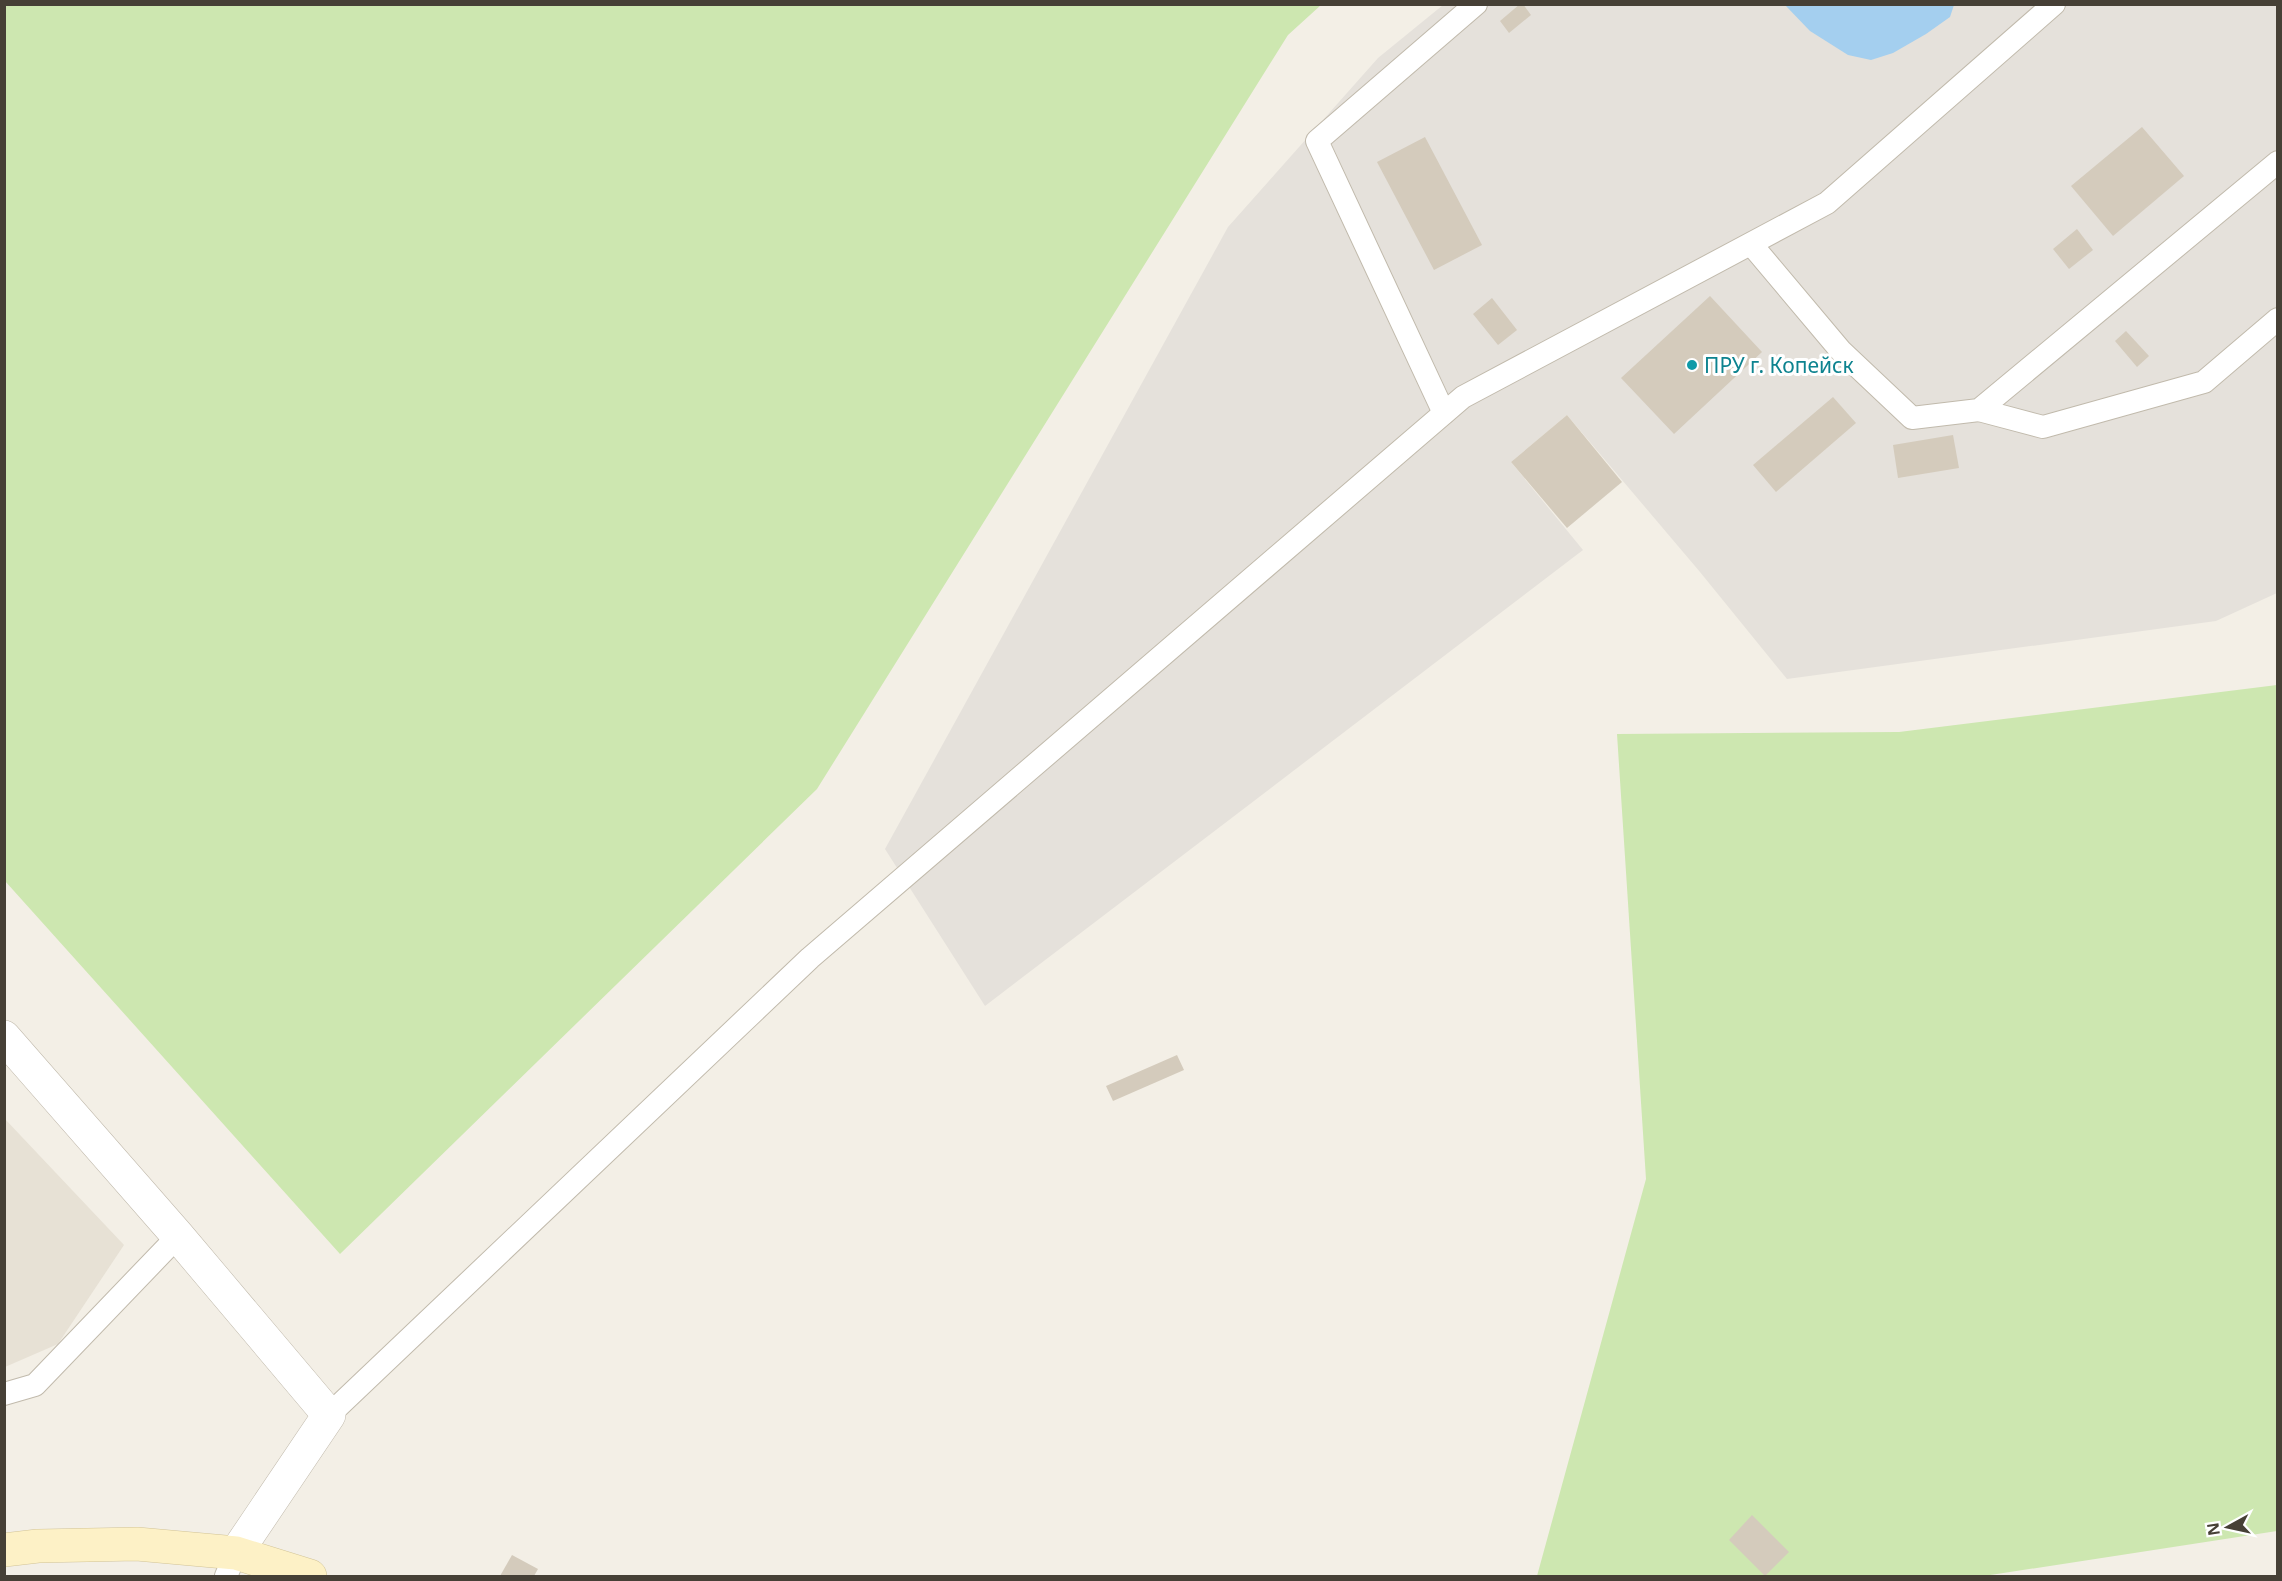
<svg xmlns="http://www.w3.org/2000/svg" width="2282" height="1581" viewBox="0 0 2282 1581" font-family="'Noto Sans',sans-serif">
  <rect width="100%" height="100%" fill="#f3efe6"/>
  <polygon fill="#e7e1d5" points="4,1118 124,1245 58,1344 5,1367"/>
  <polygon fill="#e5e1db" points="1443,5 2277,5 2277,593 2216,621 1787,679 1700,572 1567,415 1511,462 1583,550 985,1006 885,849 1228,227 1378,58"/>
  <g fill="#cde7b0">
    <polygon points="4,5 5,4 1321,5 1288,35 817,789 340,1254 5,881"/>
    <polygon points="2277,685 2277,1531 1984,1576 1537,1576 1646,1179 1617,734 1899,732"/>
  </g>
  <polygon fill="#a4cfef" points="1785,5 1954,5 1950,17 1926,34 1893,53 1871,60 1848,55 1810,31"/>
  <g fill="#d4cbbc">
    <polygon points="1520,4 1523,4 1531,15 1509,33 1500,21"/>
    <polygon points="2142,127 2184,176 2113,236 2071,186"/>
    <polygon points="1425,137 1482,245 1434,270 1377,162"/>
    <polygon points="2077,229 2093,250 2069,269 2053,249"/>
    <polygon points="1710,296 1762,352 1674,434 1621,378"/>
    <polygon points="1492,298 1517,330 1498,345 1473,314"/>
    <polygon points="2126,331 2149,356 2137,367 2115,341"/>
    <polygon points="1833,397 1856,423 1776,492 1753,465"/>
    <polygon points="1567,415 1622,482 1567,528 1511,462"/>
    <polygon points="1953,435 1959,468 1898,478 1893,445"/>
    <polygon points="1177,1055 1184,1070 1113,1101 1106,1086"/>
    <polygon points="1752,1515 1789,1552 1765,1576 1729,1540"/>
    <polygon points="512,1555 538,1569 534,1576 500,1576"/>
  </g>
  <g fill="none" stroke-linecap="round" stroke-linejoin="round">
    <defs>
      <g id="service">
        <polyline points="1751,244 1841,351 1912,418 1979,410 2278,162"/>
        <polyline points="1979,410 2043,427 2204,382 2278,319"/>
        <polyline points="1444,413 1317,141 1476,4"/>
        <polyline points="4,1394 35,1385 178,1236"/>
        <polyline points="329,1415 810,958 1463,397 1827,203 2054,4"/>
        <polyline points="226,1576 236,1553"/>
      </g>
      <polyline id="minor" points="4,1037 178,1236 329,1415 236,1553"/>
      <polyline id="secondary" points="4,1550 38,1546 137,1544 236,1553 310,1576"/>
    </defs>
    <use href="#service" stroke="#c1baac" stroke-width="24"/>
    <use href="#minor" stroke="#c1baac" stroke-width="34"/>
    <use href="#secondary" stroke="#d2c497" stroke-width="34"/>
    <use href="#service" stroke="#fff" stroke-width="22"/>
    <use href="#minor" stroke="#fff" stroke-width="33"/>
    <use href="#secondary" stroke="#fdf1c6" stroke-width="33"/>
  </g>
  <circle fill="#0f9aa8" stroke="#fff" stroke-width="2" cx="1692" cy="365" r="6"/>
  <g text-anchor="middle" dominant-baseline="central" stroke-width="6" stroke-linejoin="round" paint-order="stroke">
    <g font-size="21" fill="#0d838f" stroke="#fff" text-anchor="start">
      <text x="1704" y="365">ПРУ г. Копейск</text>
    </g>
  </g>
  <rect width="2282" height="1581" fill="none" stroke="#464036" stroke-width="12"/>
  <g transform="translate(2228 1527) rotate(262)" stroke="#ffffff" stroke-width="4.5" paint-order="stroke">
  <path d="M0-4.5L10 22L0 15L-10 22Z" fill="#464036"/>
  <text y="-9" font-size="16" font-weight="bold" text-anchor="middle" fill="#464036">N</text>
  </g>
</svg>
